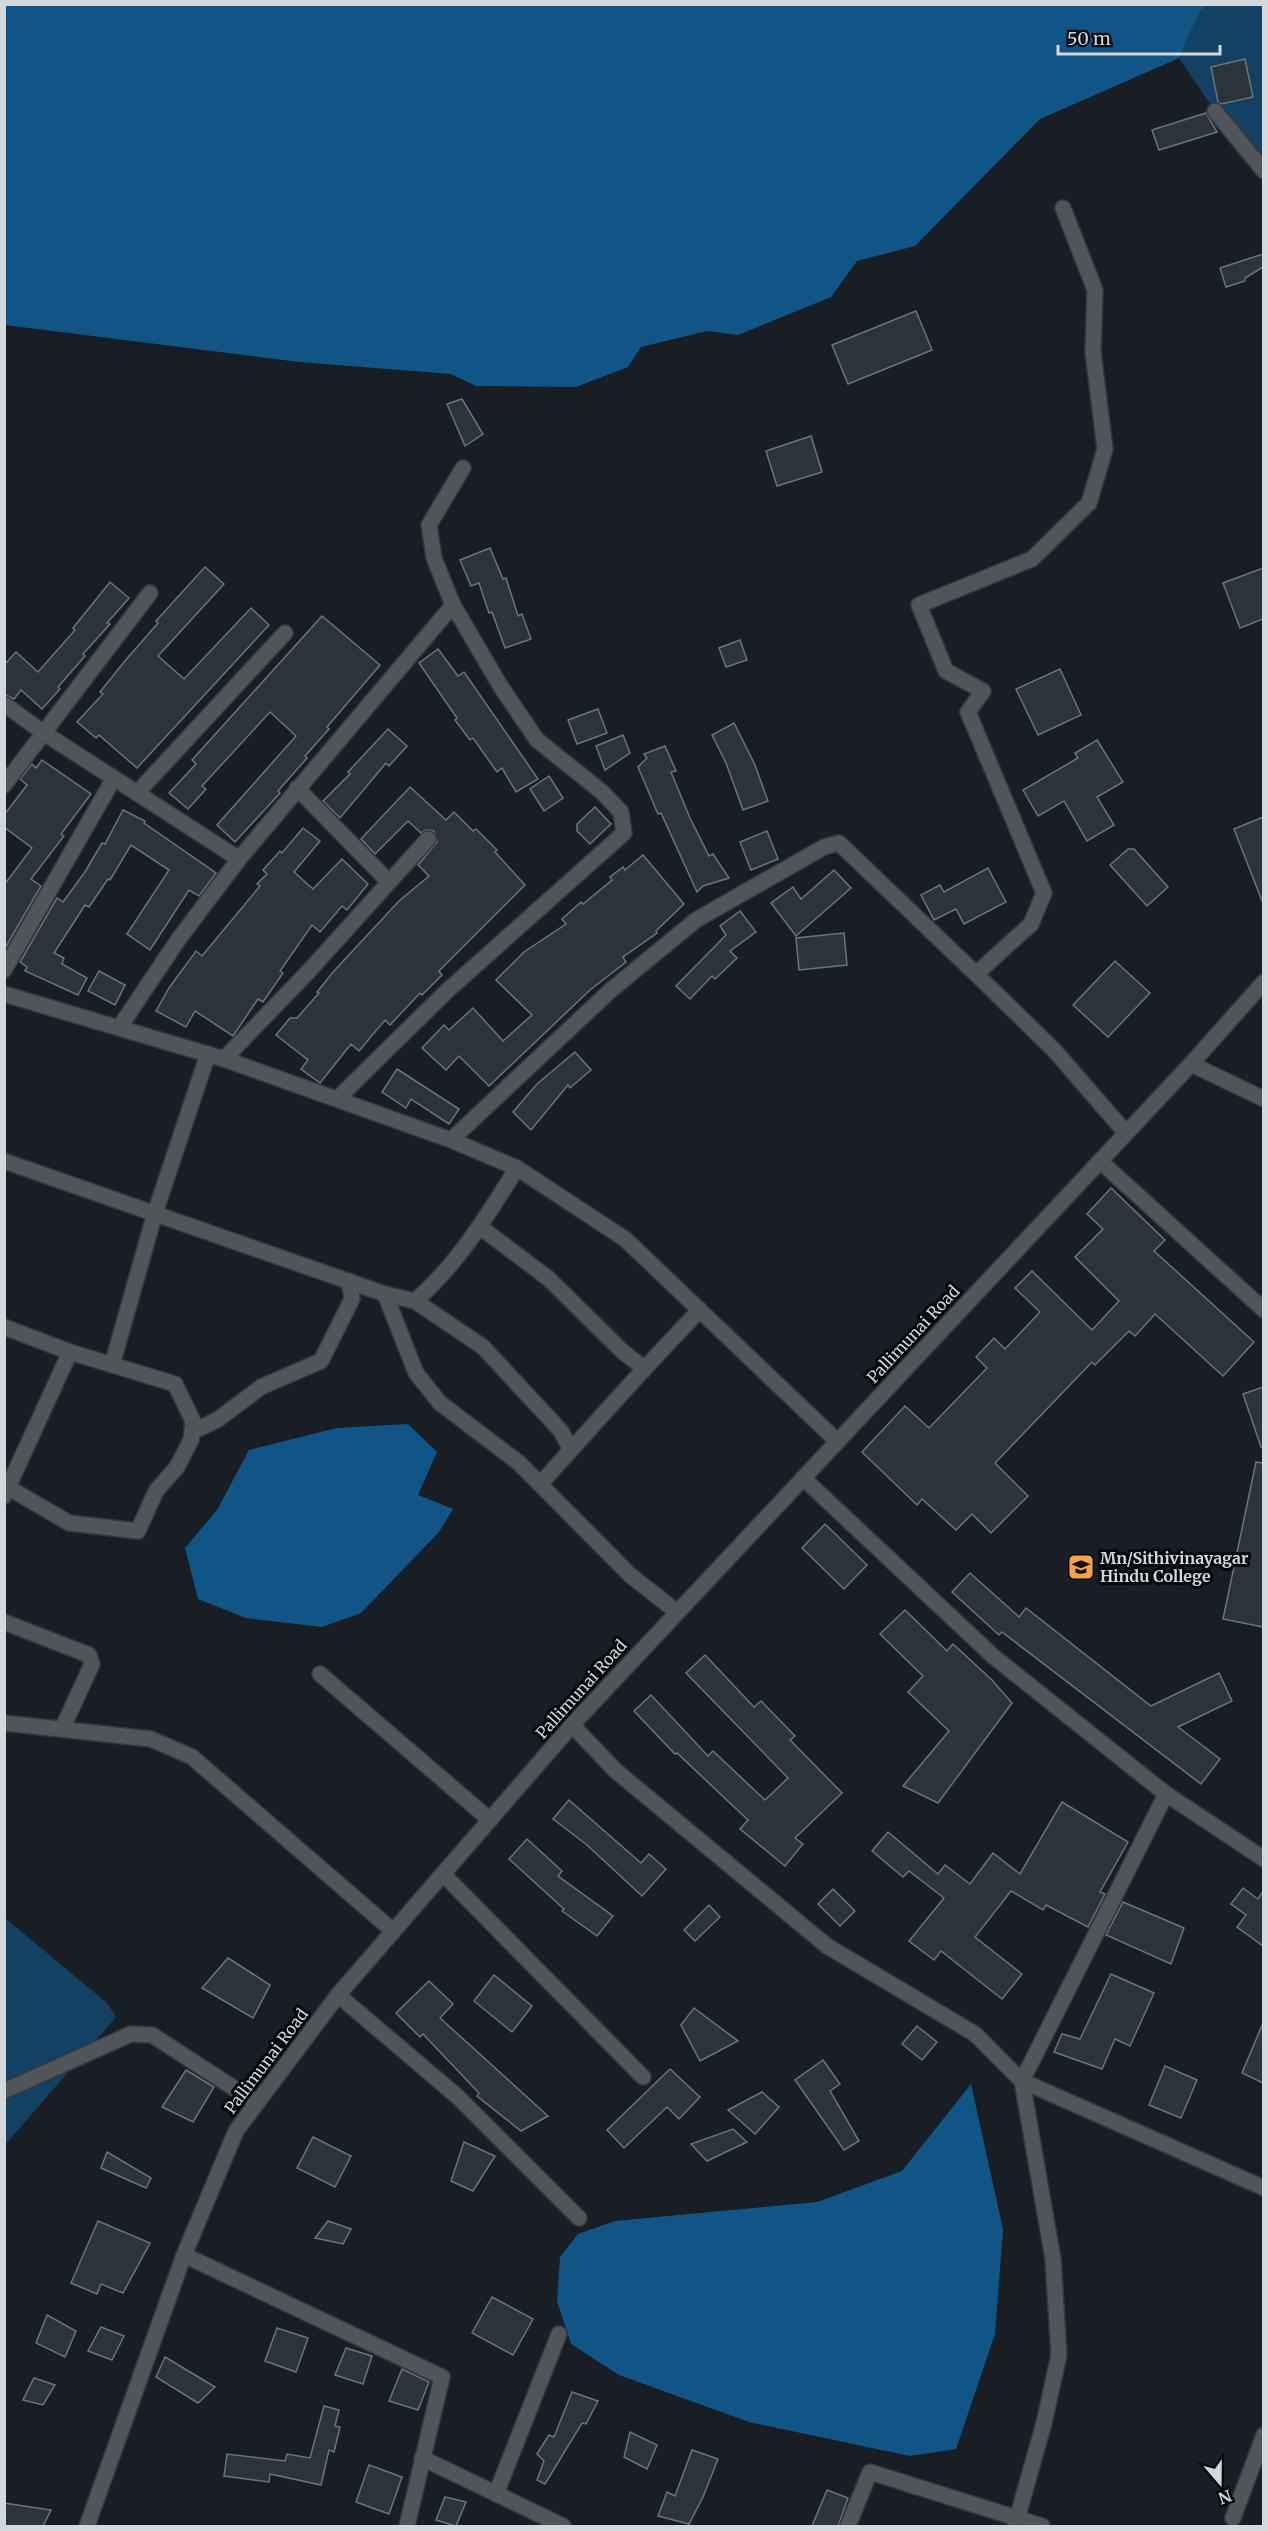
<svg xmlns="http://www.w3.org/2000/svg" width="1268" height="2531" viewBox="0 0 1268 2531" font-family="Merriweather,serif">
  <rect width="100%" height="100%" fill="#181e24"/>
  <g fill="#134163">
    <polygon points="1208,5 1263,5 1263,171 1215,111 1179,58 1200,11"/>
    <polygon points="5,1918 107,2003 116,2017 5,2145"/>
  </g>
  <g fill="#105586">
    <polygon points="5,4 1208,4 1208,5 1200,11 1179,58 1040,119 915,246 857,261 831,297 738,335 707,331 641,347 628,367 576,387 476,386 451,374 299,362 5,325"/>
    <polygon points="408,1424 437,1452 418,1495 453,1509 439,1532 361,1613 322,1627 246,1618 198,1599 185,1548 217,1510 249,1450 337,1428"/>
    <polygon points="971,2084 1003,2229 995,2334 956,2449 910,2456 749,2422 619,2375 571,2344 557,2301 560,2257 578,2234 615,2221 817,2202 902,2171"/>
  </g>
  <g fill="#2c3339" stroke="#6c747b" stroke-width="1.5">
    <polygon points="1245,59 1253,97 1221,104 1218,102 1211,67"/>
    <polygon points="1206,113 1217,132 1159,150 1152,130"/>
    <polygon points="1263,254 1263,267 1245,278 1245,281 1226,287 1220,268"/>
    <polygon points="916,311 932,350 848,384 832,345"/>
    <polygon points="462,399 483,434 465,446 447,404"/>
    <polygon points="811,436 822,472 777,486 766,451"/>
    <polygon points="490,548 503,579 506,578 518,616 522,614 531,639 505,648 492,612 489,613 479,583 471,586 460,560"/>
    <polygon points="205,567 224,584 158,656 184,679 251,608 269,625 137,768 99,735 96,738 77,722 103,694 100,692 124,662 158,623 156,621"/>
    <polygon points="1263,568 1263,619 1240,628 1223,583"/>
    <polygon points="110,582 129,598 107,623 110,624 83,654 85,656 58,687 60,689 42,709 21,690 14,699 4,694 4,665 16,652 38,672 75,630 73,628"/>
    <polygon points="322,616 380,665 327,727 329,729 305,756 307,758 278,791 280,793 235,842 217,825 296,736 270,712 202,786 206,789 188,809 169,793 196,764 192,760"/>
    <polygon points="740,640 747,660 726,667 719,648"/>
    <polygon points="438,649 458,676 464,672 538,779 516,792 502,768 497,772 473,738 470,740 455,720 457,718 419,663"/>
    <polygon points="1060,669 1081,715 1038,735 1016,689"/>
    <polygon points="598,709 607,733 577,744 568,720"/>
    <polygon points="734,723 755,765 768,801 743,810 726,763 712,735"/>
    <polygon points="388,729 407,746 389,766 386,763 340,818 323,801 350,774 348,772"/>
    <polygon points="623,735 630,753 605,770 596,746"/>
    <polygon points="1097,740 1123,782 1097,797 1114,825 1087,841 1064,801 1038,816 1023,790 1078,758 1075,753"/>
    <polygon points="665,746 676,771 671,772 690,818 709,856 713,854 729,878 703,886 697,892 661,813 658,814 638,767 647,758 644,754"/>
    <polygon points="42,760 91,794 61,834 64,836 31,879 41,886 4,950 4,885 32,848 4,827 4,815 27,785 20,779 32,764 36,768"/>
    <polygon points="549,776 563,798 544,811 530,789"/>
    <polygon points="410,787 446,820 454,812 473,831 476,829 497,850 495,852 525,885 439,971 442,975 422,995 420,993 390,1025 385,1020 359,1051 351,1044 320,1083 301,1069 308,1060 276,1035 290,1018 297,1018 319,993 317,992 334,971 399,901 429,876 418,865 437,842 434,831 426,830 421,833 408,821 375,854 361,839"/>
    <polygon points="595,807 611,824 590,844 577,831 577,824"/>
    <polygon points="123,810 145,821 144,823 216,873 199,896 189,890 150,950 127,934 169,870 131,845 110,880 108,879 89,907 85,905 54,953 64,958 62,964 87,978 78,995 25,971 27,967 20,962 57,898 63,902 85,872 102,843 105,844"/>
    <polygon points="1263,817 1263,901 1262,901 1234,829"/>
    <polygon points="303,828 320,841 294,872 313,889 342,859 368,884 347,910 342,906 320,932 312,925 280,971 283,973 263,1002 258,999 233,1036 195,1011 186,1027 156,1011 169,988 196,951 202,956 260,886 257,884 267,874 263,870 280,851 282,853"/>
    <polygon points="767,831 778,859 751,870 740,842"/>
    <polygon points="1128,849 1134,849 1168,887 1147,906 1110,865"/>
    <polygon points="643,855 684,904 656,931 657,933 623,957 626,962 590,990 489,1086 459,1056 446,1070 422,1048 444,1025 449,1030 473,1008 503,1041 532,1015 496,980 524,952 566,924 562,919 581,902 583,904 612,880 610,877 623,867 625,870"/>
    <polygon points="988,868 1006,902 964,924 956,909 934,920 921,895 940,885 944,892"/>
    <polygon points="834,870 851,888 796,936 771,903 793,887 801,899"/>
    <polygon points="740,911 756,932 730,951 737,958 715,979 712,976 690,999 676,986 726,935 720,926"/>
    <polygon points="844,933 847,965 799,970 796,938"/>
    <polygon points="1115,961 1150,993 1108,1037 1073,1005"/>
    <polygon points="99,971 125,985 115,1005 88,991"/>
    <polygon points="575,1052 591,1070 570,1088 568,1085 531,1130 513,1112 537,1084"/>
    <polygon points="397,1069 459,1109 449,1124 411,1099 406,1108 382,1092"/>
    <polygon points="1111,1188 1165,1240 1154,1251 1254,1342 1223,1376 1155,1314 1135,1336 1129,1331 1095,1365 1092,1362 995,1463 1028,1496 991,1533 972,1514 956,1530 922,1499 917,1505 862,1452 905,1406 929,1428 987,1368 976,1357 994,1338 1005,1349 1040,1312 1015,1288 1032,1271 1092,1330 1119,1301 1075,1257 1103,1229 1087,1214"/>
    <polygon points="1263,1387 1263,1446 1261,1447 1243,1394"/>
    <polygon points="1256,1462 1263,1463 1263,1627 1223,1619"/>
    <polygon points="825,1524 867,1565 844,1589 802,1548"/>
    <polygon points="970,1573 1019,1617 1026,1608 1151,1706 1219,1673 1232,1701 1178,1727 1220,1759 1201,1784 1002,1632 999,1635 952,1592"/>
    <polygon points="905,1610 947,1651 953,1644 992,1680 1012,1703 938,1803 903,1786 949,1731 908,1692 923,1676 880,1634"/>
    <polygon points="705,1655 754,1707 761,1701 795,1736 790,1740 842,1793 795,1838 803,1844 785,1866 740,1829 748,1820 677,1753 675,1754 634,1711 651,1695 708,1756 713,1751 765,1800 788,1778 686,1673"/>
    <polygon points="569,1800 641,1863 649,1854 666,1869 642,1896 587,1845 553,1819"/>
    <polygon points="1062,1802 1128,1842 1100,1892 1105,1894 1088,1927 1046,1905 1043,1910 1011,1891 975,1937 1022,1974 1002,1999 941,1951 934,1960 909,1941 944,1898 909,1871 903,1877 872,1851 888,1832 938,1874 945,1865 970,1884 993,1853 1020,1874"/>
    <polygon points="527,1839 562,1871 558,1876 613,1916 597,1936 562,1911 564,1909 509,1859"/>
    <polygon points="1243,1888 1258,1899 1263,1891 1263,1946 1237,1927 1246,1915 1231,1904"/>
    <polygon points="833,1889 855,1911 840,1926 818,1904"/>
    <polygon points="1123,1902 1184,1928 1171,1964 1106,1935"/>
    <polygon points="709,1905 720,1917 695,1941 684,1930"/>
    <polygon points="228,1958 270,1985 253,2018 202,1988"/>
    <polygon points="1111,1974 1154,1993 1130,2046 1115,2039 1102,2069 1054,2052 1062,2034 1080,2039"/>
    <polygon points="494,1975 532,2006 512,2032 474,2001"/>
    <polygon points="429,1981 453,2004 440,2018 548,2116 521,2131 477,2096 479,2093 423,2034 420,2037 396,2013"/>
    <polygon points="694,2008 738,2041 700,2061 681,2025"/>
    <polygon points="1263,2023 1263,2083 1242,2073"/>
    <polygon points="917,2026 937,2042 922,2060 902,2044"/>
    <polygon points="823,2060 840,2084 830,2091 859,2141 844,2150 795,2080"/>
    <polygon points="1165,2066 1197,2080 1181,2118 1149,2105"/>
    <polygon points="670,2069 700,2097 679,2119 667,2107 624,2148 607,2130"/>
    <polygon points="186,2070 214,2087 193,2122 162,2107"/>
    <polygon points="762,2092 779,2107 755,2134 728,2110"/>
    <polygon points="733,2129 747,2142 707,2161 691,2144"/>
    <polygon points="313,2137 351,2156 335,2187 297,2168"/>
    <polygon points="464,2142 495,2156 473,2191 451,2181"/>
    <polygon points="107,2152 151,2178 146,2188 101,2168"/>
    <polygon points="98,2221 150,2243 123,2293 101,2284 97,2294 71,2283"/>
    <polygon points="328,2221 351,2229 343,2244 315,2238"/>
    <polygon points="492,2297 533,2319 513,2355 472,2333"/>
    <polygon points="47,2315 76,2331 65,2357 36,2343"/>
    <polygon points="101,2327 124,2336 112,2360 88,2351"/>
    <polygon points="277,2328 308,2338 296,2372 265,2361"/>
    <polygon points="346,2348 372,2356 363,2384 335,2375"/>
    <polygon points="165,2357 215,2387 198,2403 156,2377"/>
    <polygon points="402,2369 429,2382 418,2410 389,2401"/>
    <polygon points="34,2378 55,2385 43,2405 23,2400"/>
    <polygon points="572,2392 598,2401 586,2424 582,2423 545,2484 537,2480 544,2461 537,2454 549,2435 554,2437"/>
    <polygon points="324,2406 339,2410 335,2426 340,2427 334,2452 329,2450 321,2485 270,2474 269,2482 224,2476 227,2454 285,2461 287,2454 310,2458"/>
    <polygon points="630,2432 657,2445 647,2469 624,2457"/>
    <polygon points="692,2450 718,2459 703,2497 689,2524 658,2516 667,2492 675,2496"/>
    <polygon points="369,2465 402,2477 389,2514 356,2502"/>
    <polygon points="827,2490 848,2498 838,2526 812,2526"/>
    <polygon points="445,2497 466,2502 456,2526 436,2520"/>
    <polygon points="4,2503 51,2510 43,2526 4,2526"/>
  </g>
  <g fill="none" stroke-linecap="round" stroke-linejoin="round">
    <defs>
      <g id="minor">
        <polyline points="1215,111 1264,171"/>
        <polyline points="1063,208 1095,290 1093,352 1105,449 1089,503 1032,559 919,605 946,671 983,691 968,712 1044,893 1031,924 976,974 1054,1050 1126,1133"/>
        <polyline points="4,704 44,733 239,859"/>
        <polyline points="4,785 150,593"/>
        <polyline points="297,788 389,882"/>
        <polyline points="137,793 285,633"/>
        <polyline points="4,970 114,778"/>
        <polyline points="4,994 224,1059 451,1140 517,1168 625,1239 837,1441"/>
        <polyline points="119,1028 178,940 239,859 453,605"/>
        <polyline points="224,1059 308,972 428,839"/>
        <polyline points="1191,1064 1264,1099"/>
        <polyline points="337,1099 447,991 624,833 621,812 602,792 537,740 501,687 453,605 434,558 429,525 463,468"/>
        <polyline points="451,1140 611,990 696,920 824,847 839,843 976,974"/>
        <path d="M 4,1161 L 385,1294 L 415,1301 C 458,1264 487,1216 517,1168"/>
        <polyline points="1100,1161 1264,1310"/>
        <polyline points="480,1227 549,1279 622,1351 644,1368"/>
        <polyline points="385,1294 416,1373 440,1403 519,1463 630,1575 677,1612"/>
        <polyline points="415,1301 483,1347 561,1431 571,1450"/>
        <polyline points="4,1327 70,1352 175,1384 193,1421 191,1440 177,1467 156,1491 138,1531 69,1523 4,1485"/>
        <polyline points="112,1365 155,1213 208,1054"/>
        <polyline points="192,1432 217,1420 261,1387 321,1361 352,1299 349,1281"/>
        <polyline points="803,1478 994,1657 1166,1794 1264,1859"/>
        <path d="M 541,1483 C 594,1425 645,1366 700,1310"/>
        <polyline points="4,1496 70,1352"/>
        <polyline points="4,1622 89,1655 92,1664 63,1727"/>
        <polyline points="320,1674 490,1820"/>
        <polyline points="4,1723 151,1739 192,1757 393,1931"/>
        <polyline points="572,1725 616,1771 827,1946 975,2034 1022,2081 1264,2188"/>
        <polyline points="443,1874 643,2077"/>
        <polyline points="338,1995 458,2097 579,2218"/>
        <polyline points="4,2091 131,2034 152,2035 257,2103"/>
        <polyline points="184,2255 442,2377 407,2526"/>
        <polyline points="422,2458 563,2526"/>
        <polyline points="496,2494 559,2334"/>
        <polyline points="1233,2518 1264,2435"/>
        <polyline points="87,2526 184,2255 236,2131 338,1995 572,1725 1191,1064 1264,982"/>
        <polyline points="848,2526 870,2472 1042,2526"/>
        <polyline points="1015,2526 1044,2423 1059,2355 1053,2259 1022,2081 1166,1794"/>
      </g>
    </defs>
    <use href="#minor" stroke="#32383e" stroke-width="18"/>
    <use href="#minor" stroke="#515458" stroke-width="15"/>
  </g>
  <defs>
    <symbol id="school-square" viewBox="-11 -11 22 22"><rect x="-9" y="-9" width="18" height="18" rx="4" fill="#f5a246" stroke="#06080b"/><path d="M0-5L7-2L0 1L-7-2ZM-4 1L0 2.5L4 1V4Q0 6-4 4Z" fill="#111"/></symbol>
  </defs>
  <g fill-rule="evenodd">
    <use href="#school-square" x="1066" y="1552" width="30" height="30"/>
  </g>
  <g text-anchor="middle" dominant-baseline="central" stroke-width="6" stroke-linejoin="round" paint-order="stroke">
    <g font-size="16" fill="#d3d8dc" stroke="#06080b">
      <text transform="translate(913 1334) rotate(-47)">Pallimunai Road</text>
      <text transform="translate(581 1689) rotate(-48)">Pallimunai Road</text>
      <text transform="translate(266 2061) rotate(-53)">Pallimunai Road</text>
    </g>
    <g font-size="16" font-weight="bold" fill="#d3d8dc" stroke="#06080b" text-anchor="start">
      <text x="1100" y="1558">Mn/Sithivinayagar<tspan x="1100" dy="18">Hindu College</tspan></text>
    </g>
  </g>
  <rect width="1268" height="2531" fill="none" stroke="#d3d8dc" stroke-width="12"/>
  <g transform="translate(1220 2483) rotate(160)" stroke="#06080b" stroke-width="4.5" paint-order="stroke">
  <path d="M0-4.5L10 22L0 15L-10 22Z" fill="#d3d8dc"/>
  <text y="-9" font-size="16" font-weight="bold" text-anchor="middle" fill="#d3d8dc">N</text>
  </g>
  <path d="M1058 45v9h162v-9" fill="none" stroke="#d3d8dc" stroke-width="3"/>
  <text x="1067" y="45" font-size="18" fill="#d3d8dc" stroke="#06080b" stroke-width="4.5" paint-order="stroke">50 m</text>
</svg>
